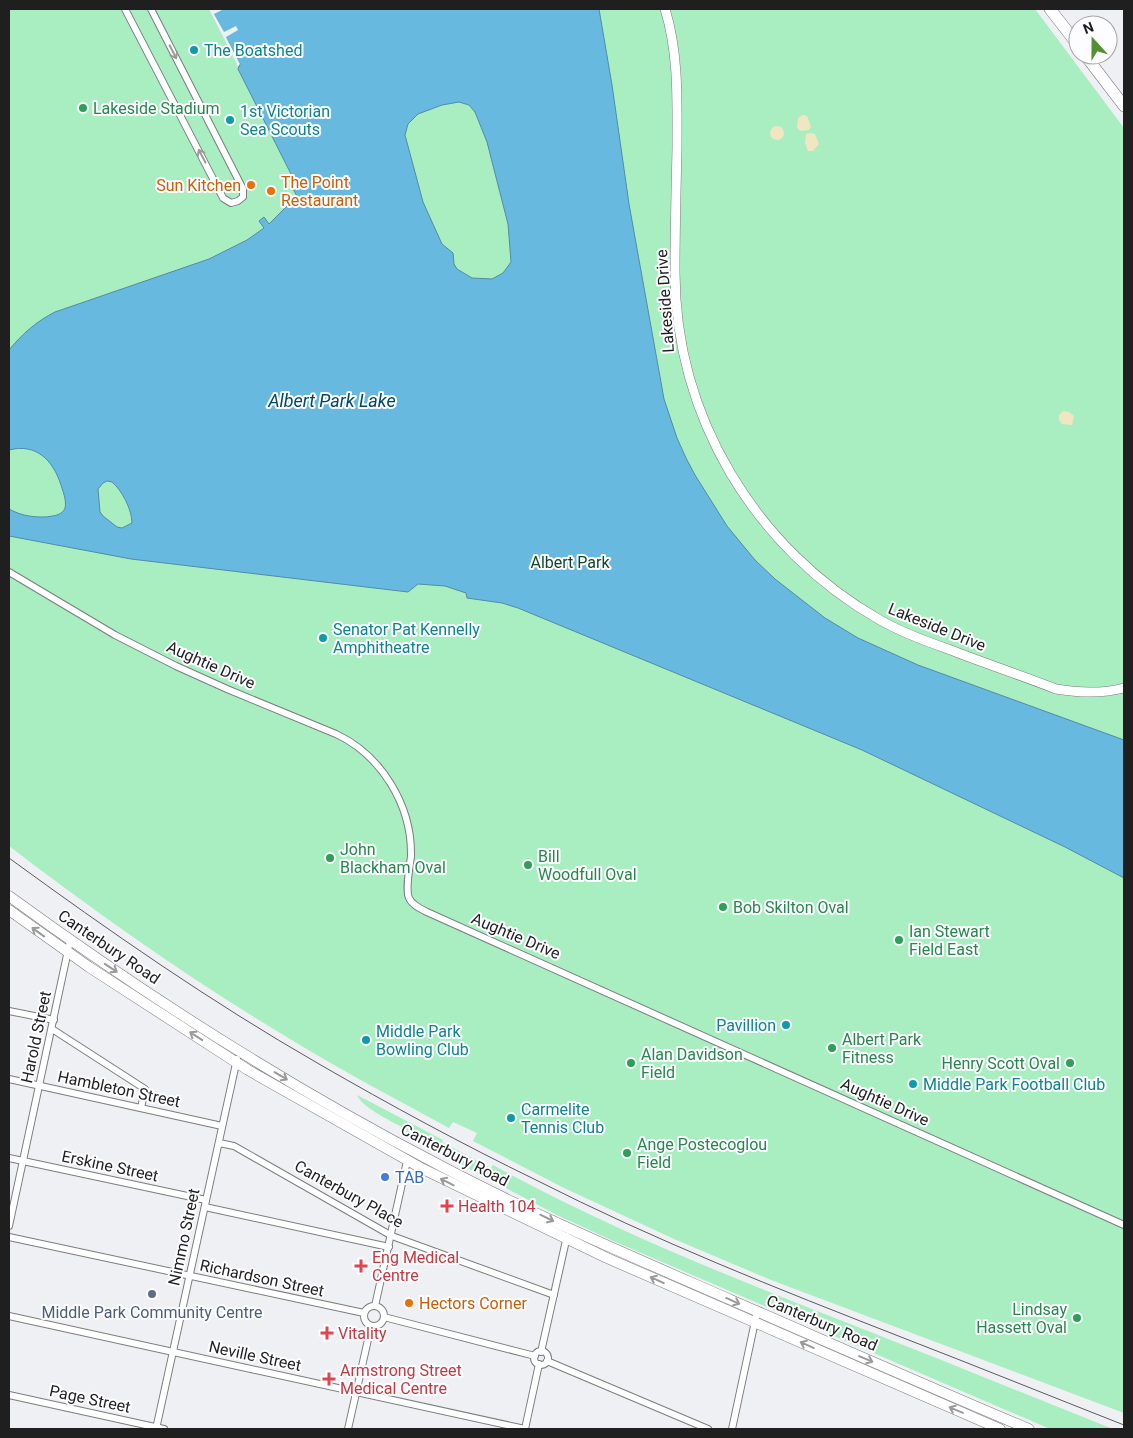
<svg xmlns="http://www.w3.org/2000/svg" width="1133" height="1438" viewBox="0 0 1133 1438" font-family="Roboto,sans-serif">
  <rect width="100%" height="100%" fill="#eff0f3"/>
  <g fill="#a8eec1">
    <path d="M 9,9 L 1035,9 L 1124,128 L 1124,1413 L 771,1280 L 674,1239 L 562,1187 L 473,1141 L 477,1133 L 453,1122 L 449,1128 C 396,1099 342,1071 290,1039 C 193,981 99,915 9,846 Z"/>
    <path d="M 357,1095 L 443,1140 L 442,1142 L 491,1168 L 493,1165 C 611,1230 738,1280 863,1329 C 947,1362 1030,1396 1113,1429 L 1050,1429 L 611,1240 L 557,1215 L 405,1135 L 407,1130 C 394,1122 363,1109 357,1095 Z"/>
  </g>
  <g fill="#f0e7c1">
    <polygon points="803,115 807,116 811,127 809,130 800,131 797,127 798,118"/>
    <circle cx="777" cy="133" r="7"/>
    <polygon points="811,133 815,134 819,144 813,151 808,151 805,143 806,134"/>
    <polygon points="1063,411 1069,412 1074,416 1072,425 1062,424 1059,420 1059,415"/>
  </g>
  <path fill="#68b9df" stroke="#528ba6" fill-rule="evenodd" d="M 211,9 L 599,9 L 612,85 L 629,204 L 664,399 L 677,438 L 686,458 L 695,475 L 727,526 L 755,560 L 775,579 L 825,618 L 858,638 L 918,665 L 1124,740 L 1124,878 L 1065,847 L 862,750 L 518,608 L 502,603 L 467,598 L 466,593 L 445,586 L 418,584 L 408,592 L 131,559 L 9,536 L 9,509 C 20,515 30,517 43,517 C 70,516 68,506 61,485 C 53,460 36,443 9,450 L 9,350 C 22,334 37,321 55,312 L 209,259 L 247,240 L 264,228 L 259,221 L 264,217 L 269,224 L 287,206 L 299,200 L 292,187 L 291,174 L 238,69 L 240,64 ZM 459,102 L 469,105 L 475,112 L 487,142 L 508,224 L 511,262 L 503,273 L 492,279 L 472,278 L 457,269 L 454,264 L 453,253 L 442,244 L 423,202 L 405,135 L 408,124 L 418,114 L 442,105 ZM 107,481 L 112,482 C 122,490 132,510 132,523 L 122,528 L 117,527 L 103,516 L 100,512 L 98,489 L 103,483 Z"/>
  <polygon fill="#eff0f3" points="209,9 224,9 214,14 224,32 236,26 238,30 226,37 240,64 238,66 236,65 237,64"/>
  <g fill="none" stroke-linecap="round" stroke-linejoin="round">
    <defs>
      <g id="street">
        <polyline points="125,9 223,198 231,203 238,201 243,197 243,189 151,9"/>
        <path d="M 9,572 L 115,635 L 176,666 L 227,689 L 336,734 C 381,755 412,805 411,856 C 410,866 405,889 409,898 C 412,905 421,909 427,912 L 1124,1225"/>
        <polyline points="9,1011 54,1020"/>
        <polyline points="52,1029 145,1089 141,1108"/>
        <polyline points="9,1079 222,1126"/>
        <polyline points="219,1143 234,1146 392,1236 554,1295"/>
        <polyline points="9,1158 206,1200"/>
        <polyline points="205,1207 389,1247"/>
        <polyline points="9,1226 70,941"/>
        <polyline points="9,1237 364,1313"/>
        <circle cx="374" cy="1316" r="10"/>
        <polyline points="375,1306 407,1161"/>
        <polyline points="9,1316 525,1429"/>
        <polyline points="384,1317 535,1356"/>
        <circle cx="541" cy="1358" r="7"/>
        <polyline points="541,1352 567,1236"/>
        <polyline points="547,1361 708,1429"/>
        <polyline points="9,1395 164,1429"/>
        <polyline points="156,1429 237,1059"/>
        <polyline points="348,1429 371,1326"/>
        <polyline points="525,1429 539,1364"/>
        <polyline points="732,1429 757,1312"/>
      </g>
      <path id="secondary" d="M 665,9 C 679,54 677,102 677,149 C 676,190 675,231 675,272 C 675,416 755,549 880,620 C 901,632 925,641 948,649 C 984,663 1020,675 1056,689 C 1080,693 1101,694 1124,688"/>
      <g id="primary">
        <path d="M 9,896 C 146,996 291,1088 441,1166 C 536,1216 633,1257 731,1300 C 830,1343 929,1387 1029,1429"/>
        <polyline points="9,910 89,967 248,1070 423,1169 607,1258 1000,1429"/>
      </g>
      <g id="highway">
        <polyline points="1050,9 1078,45"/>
        <polyline points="1085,55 1124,106"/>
      </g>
    </defs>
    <use href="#street" stroke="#7b7d7f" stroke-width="8"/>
    <use href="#secondary" stroke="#7b7d7f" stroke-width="10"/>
    <use href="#primary" stroke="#7b7d7f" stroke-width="11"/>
    <use href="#highway" stroke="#7b7d7f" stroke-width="12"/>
    <use href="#street" stroke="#fff" stroke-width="6"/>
    <use href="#secondary" stroke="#fff" stroke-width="9"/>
    <use href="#primary" stroke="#fff" stroke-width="10"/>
    <use href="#highway" stroke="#fff" stroke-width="11"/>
    <path stroke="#5b5b5d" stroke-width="1" d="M 9,858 C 109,931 211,1002 319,1064 C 390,1105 462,1144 536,1180 C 654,1240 778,1289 901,1337 C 976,1366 1050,1396 1124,1425"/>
  </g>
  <defs><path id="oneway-shaft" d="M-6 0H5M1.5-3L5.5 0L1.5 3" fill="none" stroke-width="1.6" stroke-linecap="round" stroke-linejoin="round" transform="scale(1.25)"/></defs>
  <g stroke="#9a9a9b">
    <use href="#oneway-shaft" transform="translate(173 52) rotate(63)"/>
    <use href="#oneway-shaft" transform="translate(202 156) rotate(-118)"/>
    <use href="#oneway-shaft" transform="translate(38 932) rotate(-144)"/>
    <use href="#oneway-shaft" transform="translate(111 968) rotate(33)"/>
    <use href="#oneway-shaft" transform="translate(196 1036) rotate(-147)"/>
    <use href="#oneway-shaft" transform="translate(281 1076) rotate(31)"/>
    <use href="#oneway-shaft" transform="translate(447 1182) rotate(-153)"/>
    <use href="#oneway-shaft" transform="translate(547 1218) rotate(26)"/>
    <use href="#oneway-shaft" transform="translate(657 1280) rotate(-156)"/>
    <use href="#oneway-shaft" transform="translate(733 1301) rotate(24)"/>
    <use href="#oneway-shaft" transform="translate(807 1345) rotate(-156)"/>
    <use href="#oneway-shaft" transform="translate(866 1359) rotate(23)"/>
    <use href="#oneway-shaft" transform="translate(956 1410) rotate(-157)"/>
  </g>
  <g fill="#0f9aa8" stroke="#fdfdff" stroke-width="2">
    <circle cx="194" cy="50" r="5"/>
    <circle cx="230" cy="120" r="5"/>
    <circle cx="323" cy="638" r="5"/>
    <circle cx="786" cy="1025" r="5"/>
    <circle cx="366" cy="1040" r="5"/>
    <circle cx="913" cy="1084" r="5"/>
    <circle cx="511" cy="1118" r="5"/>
  </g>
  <g fill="#2e9e5b" stroke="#fdfdff" stroke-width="2">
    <circle cx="83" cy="108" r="5"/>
    <circle cx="330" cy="858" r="5"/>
    <circle cx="528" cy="865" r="5"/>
    <circle cx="723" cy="907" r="5"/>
    <circle cx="899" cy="940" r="5"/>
    <circle cx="832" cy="1048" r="5"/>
    <circle cx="631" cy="1063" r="5"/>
    <circle cx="1070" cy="1063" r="5"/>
    <circle cx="627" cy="1153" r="5"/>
    <circle cx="1077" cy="1318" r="5"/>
  </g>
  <g fill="#e8710a" stroke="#fdfdff" stroke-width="2">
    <circle cx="251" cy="185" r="5"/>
    <circle cx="271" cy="191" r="5"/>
    <circle cx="409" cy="1303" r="5"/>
  </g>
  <circle fill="#3f7fe0" stroke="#fdfdff" stroke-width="2" cx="385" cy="1177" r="5"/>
  <g fill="#e0444e" stroke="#fdfdff" stroke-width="2">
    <path d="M444.5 1198.5h5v5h5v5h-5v5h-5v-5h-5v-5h5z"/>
    <path d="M358.5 1258.5h5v5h5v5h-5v5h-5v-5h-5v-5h5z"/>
    <path d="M324.5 1325.5h5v5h5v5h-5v5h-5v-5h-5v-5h5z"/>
    <path d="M326.5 1371.5h5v5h5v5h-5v5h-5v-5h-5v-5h5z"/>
  </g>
  <circle fill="#5c6f8a" stroke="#fdfdff" stroke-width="2" cx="152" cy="1294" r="5"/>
  <g text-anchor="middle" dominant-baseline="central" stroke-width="4" stroke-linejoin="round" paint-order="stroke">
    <g font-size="16" fill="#0d838f" stroke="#fdfdff" text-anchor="start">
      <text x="204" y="50">The Boatshed</text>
      <text x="240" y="111">1st Victorian<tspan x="240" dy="18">Sea Scouts</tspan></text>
      <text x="333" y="629">Senator Pat Kennelly<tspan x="333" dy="18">Amphitheatre</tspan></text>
      <text x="776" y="1025" text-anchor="end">Pavillion</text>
      <text x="376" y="1031">Middle Park<tspan x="376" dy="18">Bowling Club</tspan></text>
      <text x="923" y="1084">Middle Park Football Club</text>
      <text x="521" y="1109">Carmelite<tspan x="521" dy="18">Tennis Club</tspan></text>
    </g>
    <g font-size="16" fill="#27864d" stroke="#fdfdff" text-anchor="start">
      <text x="93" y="108">Lakeside Stadium</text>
      <text x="340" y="849">John<tspan x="340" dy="18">Blackham Oval</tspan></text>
      <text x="538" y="856">Bill<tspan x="538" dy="18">Woodfull Oval</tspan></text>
      <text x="733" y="907">Bob Skilton Oval</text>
      <text x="909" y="931">Ian Stewart<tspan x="909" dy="18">Field East</tspan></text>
      <text x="842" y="1039">Albert Park<tspan x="842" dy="18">Fitness</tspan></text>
      <text x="641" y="1054">Alan Davidson<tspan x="641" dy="18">Field</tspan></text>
      <text x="1060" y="1063" text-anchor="end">Henry Scott Oval</text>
      <text x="637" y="1144">Ange Postecoglou<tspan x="637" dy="18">Field</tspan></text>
      <text x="1067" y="1309" text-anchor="end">Lindsay<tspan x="1067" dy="18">Hassett Oval</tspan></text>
    </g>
    <g font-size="16" fill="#c56008" stroke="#fdfdff" text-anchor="start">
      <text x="281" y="182">The Point<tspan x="281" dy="18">Restaurant</tspan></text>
      <text x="241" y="185" text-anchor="end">Sun Kitchen</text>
      <text x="419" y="1303">Hectors Corner</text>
    </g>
    <g font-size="16" fill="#1f1f20" stroke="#fdfdff">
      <text transform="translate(665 301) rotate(-94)">Lakeside Drive</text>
      <text transform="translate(937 627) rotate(22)">Lakeside Drive</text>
      <text transform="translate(211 665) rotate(24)">Aughtie Drive</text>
      <text transform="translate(516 936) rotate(23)">Aughtie Drive</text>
      <text transform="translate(109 947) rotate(34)">Canterbury Road</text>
      <text transform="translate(36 1037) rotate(-78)">Harold Street</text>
      <text transform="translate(119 1089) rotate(12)">Hambleton Street</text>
      <text transform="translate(885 1102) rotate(24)">Aughtie Drive</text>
      <text transform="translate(455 1155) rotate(27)">Canterbury Road</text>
      <text transform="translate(110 1166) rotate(12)">Erskine Street</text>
      <text transform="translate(349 1194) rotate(29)">Canterbury Place</text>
      <text transform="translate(184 1237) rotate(-78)">Nimmo Street</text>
      <text transform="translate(262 1278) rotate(12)">Richardson Street</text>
      <text transform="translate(822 1323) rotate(23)">Canterbury Road</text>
      <text transform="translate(255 1356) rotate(12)">Neville Street</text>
      <text transform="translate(90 1399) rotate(12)">Page Street</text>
    </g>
    <g font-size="16" fill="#104729" stroke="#fdfdff">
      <text x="570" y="562">Albert Park</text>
    </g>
    <g font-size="16" fill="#366cbe" stroke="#fdfdff" text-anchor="start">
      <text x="395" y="1177">TAB</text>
    </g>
    <g font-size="16" fill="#be3a42" stroke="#fdfdff" text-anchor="start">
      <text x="458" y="1206">Health 104</text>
      <text x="372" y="1257">Eng Medical<tspan x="372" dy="18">Centre</tspan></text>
      <text x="338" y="1333">Vitality</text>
      <text x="340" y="1370">Armstrong Street<tspan x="340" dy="18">Medical Centre</tspan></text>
    </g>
    <g font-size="16" fill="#4e5e75" stroke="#fdfdff">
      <text x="152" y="1312">Middle Park Community Centre</text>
    </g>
    <g font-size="18" font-style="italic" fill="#004761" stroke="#fdfdff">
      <text x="332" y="400">Albert Park Lake</text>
    </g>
  </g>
  <rect width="1133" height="1438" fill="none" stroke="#1f1f20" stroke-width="20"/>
  <g transform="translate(1093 40) rotate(339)"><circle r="24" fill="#fdfdff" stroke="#a4a4a6"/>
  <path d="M0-4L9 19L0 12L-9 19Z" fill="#529031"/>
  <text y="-8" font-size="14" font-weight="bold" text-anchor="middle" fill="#1f1f20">N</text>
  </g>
</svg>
